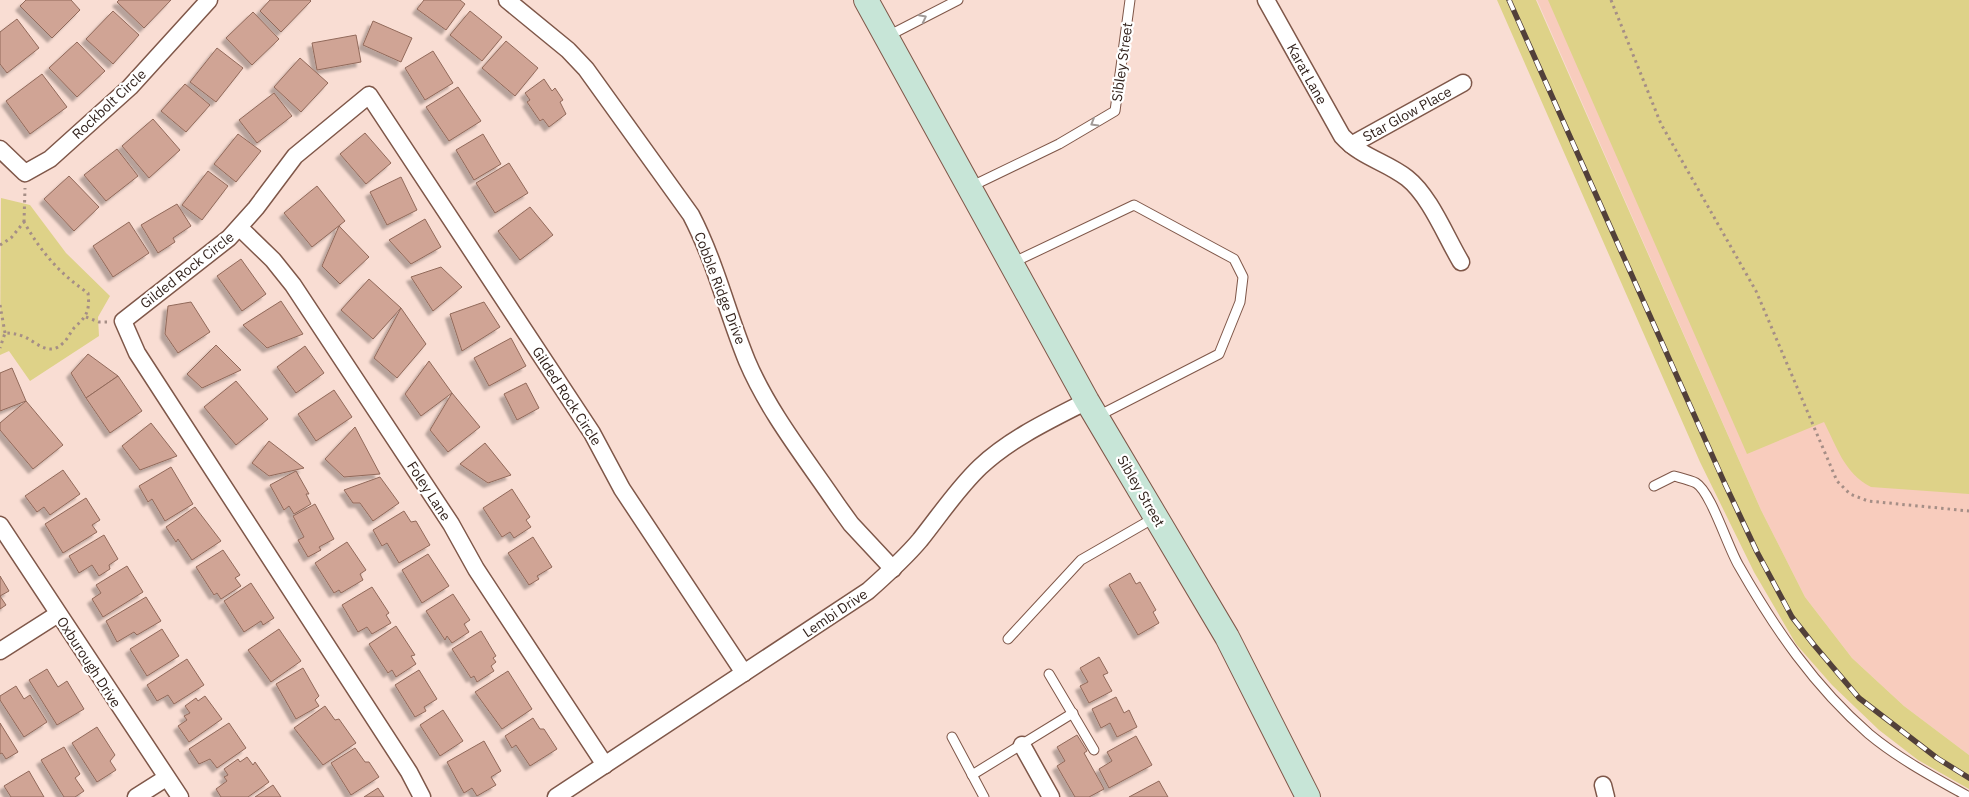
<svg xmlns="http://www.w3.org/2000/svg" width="1969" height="797" viewBox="0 0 1969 797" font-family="'IBM Plex Sans',sans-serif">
  <defs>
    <filter id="shadow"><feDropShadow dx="-4.5" dy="4.5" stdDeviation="1" flood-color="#0004"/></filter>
  </defs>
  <rect width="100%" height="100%" fill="#f9ddd3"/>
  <polygon fill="#f8ccbd" points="1537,0 1969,0 1969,755 1904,706 1852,658 1805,597 1761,510"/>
  <g fill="#ded288">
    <polygon points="1497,0 1536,0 1761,510 1805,597 1852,658 1904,706 1969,755 1969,789 1918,760 1879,730 1832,685 1796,644 1754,572 1700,462"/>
    <path d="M 1548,0 L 1969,0 L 1969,494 L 1871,487 C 1844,473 1837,447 1824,422 L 1747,454 Z"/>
    <polygon points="1,198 30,205 66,253 110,296 98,317 99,336 30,381 9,351 0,355"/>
  </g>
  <g fill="#d0a495" stroke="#91695a" filter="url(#shadow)">
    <polygon points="26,0 71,0 80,10 52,38 20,6"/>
    <polygon points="119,0 171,0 144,28 117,2"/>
    <polygon points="270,0 310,0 311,1 281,32 260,11"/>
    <polygon points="424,0 460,0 465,4 446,30 417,9"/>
    <polygon points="113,11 139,35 113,64 86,39"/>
    <polygon points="470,11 502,37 482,61 450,35"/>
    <polygon points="253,12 279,39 252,65 226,38"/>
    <polygon points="17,19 39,48 7,73 0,64 0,32"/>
    <polygon points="373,21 412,38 401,62 363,45"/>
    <polygon points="356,35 361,62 317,70 312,43"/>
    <polygon points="506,41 538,68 515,96 482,68"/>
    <polygon points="77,42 105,71 77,97 49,68"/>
    <polygon points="217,48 243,68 216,102 190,82"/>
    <polygon points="433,51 453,83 425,100 405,68"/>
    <polygon points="300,58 328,83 301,112 274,87"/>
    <polygon points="42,74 67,107 30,134 6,101"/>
    <polygon points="544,79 552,91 555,88 563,100 560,102 566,114 549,127 543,119 540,121 527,102 530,100 525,93"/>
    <polygon points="185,84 210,105 186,132 161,111"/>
    <polygon points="458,87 481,121 449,141 426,107"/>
    <polygon points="274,93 292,116 257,143 239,120"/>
    <polygon points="153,119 180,150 149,178 122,146"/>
    <polygon points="365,133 391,163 366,184 340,154"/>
    <polygon points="238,134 261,151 236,182 214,164"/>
    <polygon points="483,134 501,164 474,180 456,150"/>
    <polygon points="117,149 138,176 106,201 84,175"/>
    <polygon points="509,163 528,193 495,213 476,183"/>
    <polygon points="208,171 228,186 202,220 182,205"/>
    <polygon points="69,176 99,207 74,231 44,199"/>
    <polygon points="401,177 417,210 387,225 370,192"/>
    <polygon points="317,186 345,221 312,247 284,213"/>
    <polygon points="177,204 191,226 173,238 175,242 158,253 141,225"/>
    <polygon points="530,207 553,235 520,260 498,231"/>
    <polygon points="425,219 441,247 411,264 389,240"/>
    <polygon points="129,222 149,253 113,277 93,246"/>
    <polygon points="339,226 369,257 340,284 322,266"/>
    <polygon points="241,259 266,294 242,311 217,276"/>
    <polygon points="441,267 462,287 433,311 411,277"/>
    <polygon points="369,279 401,308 373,339 341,310"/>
    <polygon points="281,301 303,334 267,348 243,325"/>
    <polygon points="191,302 210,332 178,353 165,334 168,306"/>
    <polygon points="484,302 500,327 462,351 450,314"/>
    <polygon points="401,308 426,344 397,378 374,358"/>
    <polygon points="511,338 526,366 489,386 474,358"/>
    <polygon points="216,345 241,370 202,388 187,374"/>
    <polygon points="305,346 324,373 296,393 277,367"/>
    <polygon points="88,354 118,376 86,398 71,373"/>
    <polygon points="429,361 452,393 421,416 405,394"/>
    <polygon points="12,368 26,401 0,411 0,373"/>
    <polygon points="118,376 142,411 110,433 86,398"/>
    <polygon points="236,381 268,419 236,445 204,407"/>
    <polygon points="526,383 539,408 517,420 504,394"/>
    <polygon points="334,390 352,417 316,441 298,414"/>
    <polygon points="452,393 480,427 448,452 430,430"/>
    <polygon points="26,401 63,445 33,469 0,430 0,423"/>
    <polygon points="151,423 177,456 140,470 122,446"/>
    <polygon points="355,427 380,474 344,477 325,459"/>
    <polygon points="269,441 304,468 269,476 252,463"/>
    <polygon points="485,443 511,475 488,483 460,464"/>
    <polygon points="171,467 193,504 165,521 152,499 148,502 139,486"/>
    <polygon points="63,470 80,494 50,515 44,507 37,512 25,496"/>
    <polygon points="296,471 309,494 306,494 311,504 294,514 289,506 284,510 270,485"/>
    <polygon points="380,477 399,503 373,521 360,503 353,503 344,490"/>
    <polygon points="512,489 530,517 526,520 531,527 514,538 510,532 502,537 483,508"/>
    <polygon points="86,498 100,520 92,525 97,532 63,553 45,524"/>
    <polygon points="315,504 334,539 319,547 321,550 308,557 298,540 304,537 293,516"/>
    <polygon points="195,507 221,541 192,560 178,539 176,542 166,527"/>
    <polygon points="404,511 411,522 416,521 430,545 399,563 387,543 382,546 373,530"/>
    <polygon points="104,535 118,559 109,565 110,569 99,576 92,565 79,573 69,556"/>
    <polygon points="533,537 552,567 537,576 539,579 529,585 508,553"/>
    <polygon points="347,542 366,570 360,574 363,580 341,593 339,590 334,593 315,563"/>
    <polygon points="223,550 240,575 235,578 241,586 221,599 217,593 214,595 196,567"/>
    <polygon points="428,554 449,586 422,603 402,570"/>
    <polygon points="127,566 143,592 103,617 92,599 101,593 96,585"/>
    <polygon points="1130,573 1136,584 1140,582 1156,610 1153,612 1159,623 1138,635 1109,585"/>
    <polygon points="0,576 9,591 0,596 6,605 0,609"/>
    <polygon points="251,583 274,618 263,625 261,621 244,632 224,601"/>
    <polygon points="372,587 389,613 386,615 391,623 372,634 367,627 358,632 342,605"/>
    <polygon points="453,594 470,620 464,624 469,632 452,643 447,636 445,640 426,611"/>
    <polygon points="146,597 161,621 137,635 134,632 117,642 106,621"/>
    <polygon points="396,626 415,655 411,656 416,664 396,677 392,670 388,673 369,644"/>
    <polygon points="162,629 179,656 147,676 130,649"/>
    <polygon points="279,629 301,661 271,682 248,650"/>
    <polygon points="481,631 496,656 493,658 496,662 491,666 494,671 477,682 474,676 471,678 452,649"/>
    <polygon points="1099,657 1108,673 1103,675 1112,691 1089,703 1080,686 1088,682 1080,668"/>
    <polygon points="187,659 204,685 174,704 168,695 157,701 147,685"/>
    <polygon points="303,668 319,696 315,700 319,706 296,719 276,684"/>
    <polygon points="47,669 58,687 67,681 84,709 57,725 29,680"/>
    <polygon points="419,670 437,699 424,707 426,711 415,717 395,685"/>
    <polygon points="508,671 532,709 502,729 475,692"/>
    <polygon points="16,686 24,699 30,695 47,722 24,737 0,700 0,696"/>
    <polygon points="205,696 222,719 189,742 178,726 187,720 184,716 190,713 185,706 196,698 198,701"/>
    <polygon points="1116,697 1124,713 1129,710 1137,727 1117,737 1110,723 1101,728 1092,709"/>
    <polygon points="325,706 335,720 339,719 356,743 323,765 294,728"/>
    <polygon points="443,710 463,741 440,756 420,725"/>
    <polygon points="533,718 540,729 544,729 557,749 530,766 516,745 512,748 505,736"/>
    <polygon points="0,723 18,752 6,759 2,753 0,754"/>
    <polygon points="229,723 246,748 217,768 210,759 199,764 189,749"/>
    <polygon points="97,727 115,755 110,761 116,770 97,782 72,743"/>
    <polygon points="1077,735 1087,751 1084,753 1104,789 1089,797 1075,797 1057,766 1065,761 1057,747"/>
    <polygon points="1136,736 1152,765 1109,788 1099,769 1112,761 1107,752"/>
    <polygon points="484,741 501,771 491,777 496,785 477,796 472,788 464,793 447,762"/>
    <polygon points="64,747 80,774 75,778 84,791 75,797 64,797 41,760"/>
    <polygon points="355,748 365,762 369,762 379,777 351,795 331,763"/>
    <polygon points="247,757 253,765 255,762 269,782 248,797 221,797 216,789 227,781 224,777 228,775 224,769 238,759 240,762"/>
    <polygon points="29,771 44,797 11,797 4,786"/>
    <polygon points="1159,781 1168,797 1129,797"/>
    <polygon points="273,785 281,797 255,797"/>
    <polygon points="378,788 384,797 364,797"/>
  </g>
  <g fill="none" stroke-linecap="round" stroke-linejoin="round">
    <defs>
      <g id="lane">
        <polyline points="888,36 958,0"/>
        <polyline points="970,187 1059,144 1115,111 1130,0"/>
        <polyline points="1012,263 1134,205 1234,259 1243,277 1240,302 1219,354 1098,416"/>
        <path d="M 1654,486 L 1674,476 C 1681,478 1690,480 1696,483 C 1711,492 1728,548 1739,566 C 1775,629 1814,686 1869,734 C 1899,759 1935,778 1969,797"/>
        <polyline points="1008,639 1081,560 1154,518"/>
        <polyline points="1049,674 1094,750"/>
        <polyline points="952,737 984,797"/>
        <polyline points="972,775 1073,713"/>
      </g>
      <g id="street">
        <path d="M 507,0 L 568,50 L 586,69 L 691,215 C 715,261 727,312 747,361 C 769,413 807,460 838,506 L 851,524 L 893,569"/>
        <path d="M 1266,0 L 1342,136 C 1362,158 1385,161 1407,178 C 1430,196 1446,237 1461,262"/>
        <polyline points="1351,145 1463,83"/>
        <polyline points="0,149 25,173 50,159 130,87 209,0"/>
        <polyline points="240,228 273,260 293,285 451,524 476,569 605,765"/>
        <polyline points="0,525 180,797"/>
        <polyline points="0,651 58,614"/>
        <polyline points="1022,745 1051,797"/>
        <polyline points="1603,785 1606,797"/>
        <polyline points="136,797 166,778"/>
        <polyline points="422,797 409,772 137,353 123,321 229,238 256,208 295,156 369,95 592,433 622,489 744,673"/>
        <path d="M 556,797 L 868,591 C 886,575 904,559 920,540 C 940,515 957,489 980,467 C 1011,438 1050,420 1087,401"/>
      </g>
      <polyline id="secondary" points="866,0 1087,401 1227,637 1308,797"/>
    </defs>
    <use href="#lane" stroke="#7f5749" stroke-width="11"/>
    <use href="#street" stroke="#7f5749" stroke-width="19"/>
    <use href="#secondary" stroke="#7f5749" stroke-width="26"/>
    <g stroke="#a58e86" stroke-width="3" stroke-dasharray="2.5 4" stroke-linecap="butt">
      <polyline points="1611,0 1661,124 1756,291 1837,481 1850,494 1868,501 1969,511"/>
      <polyline points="24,222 25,188"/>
      <path d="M 0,245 L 11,238 L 24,222 C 41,252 60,274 88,293 C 90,310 87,316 75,327 C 70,332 68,339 63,343 C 50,357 37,343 25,337 C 18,334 12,333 5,333 L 0,348"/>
      <polyline points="0,305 5,333"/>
      <polyline points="86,317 99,322 107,322"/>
    </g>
    <use href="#lane" stroke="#fff" stroke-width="9"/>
    <use href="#street" stroke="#fff" stroke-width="16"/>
    <use href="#secondary" stroke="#c7e5d7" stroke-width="24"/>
    <defs>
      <polyline id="rail" points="1509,0 1725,484 1757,552 1792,617 1814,645 1859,698 1937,758 1969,778"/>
    </defs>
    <use href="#rail" stroke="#52403a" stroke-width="5.5"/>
    <use href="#rail" stroke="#fff" stroke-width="4" stroke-dasharray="11" stroke-linecap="butt"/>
  </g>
  <defs><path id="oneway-chevron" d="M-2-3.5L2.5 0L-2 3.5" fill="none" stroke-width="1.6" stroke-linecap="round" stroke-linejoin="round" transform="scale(1.25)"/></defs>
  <g stroke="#a19a97">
    <use href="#oneway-chevron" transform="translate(923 18) rotate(-27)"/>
    <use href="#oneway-chevron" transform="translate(1094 123) rotate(149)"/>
  </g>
  <g text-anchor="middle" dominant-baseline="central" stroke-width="4.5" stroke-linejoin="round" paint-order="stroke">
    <g font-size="14" fill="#2e1e18" stroke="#fff">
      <text transform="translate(1122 62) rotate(-82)">Sibley Street</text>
      <text transform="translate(1307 74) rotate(61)">Karat Lane</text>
      <text transform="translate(109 104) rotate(-43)">Rockbolt Circle</text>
      <text transform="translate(1407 114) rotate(-29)">Star Glow Place</text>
      <text transform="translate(187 270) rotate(-38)">Gilded Rock Circle</text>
      <text transform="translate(720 288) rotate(69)">Cobble Ridge Drive</text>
      <text transform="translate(567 396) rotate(57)">Gilded Rock Circle</text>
      <text transform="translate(429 491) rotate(57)">Foley Lane</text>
      <text transform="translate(1141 491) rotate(60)">Sibley Street</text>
      <text transform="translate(835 613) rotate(-34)">Lembi Drive</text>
      <text transform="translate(89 662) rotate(57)">Oxburough Drive</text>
    </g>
  </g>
</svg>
